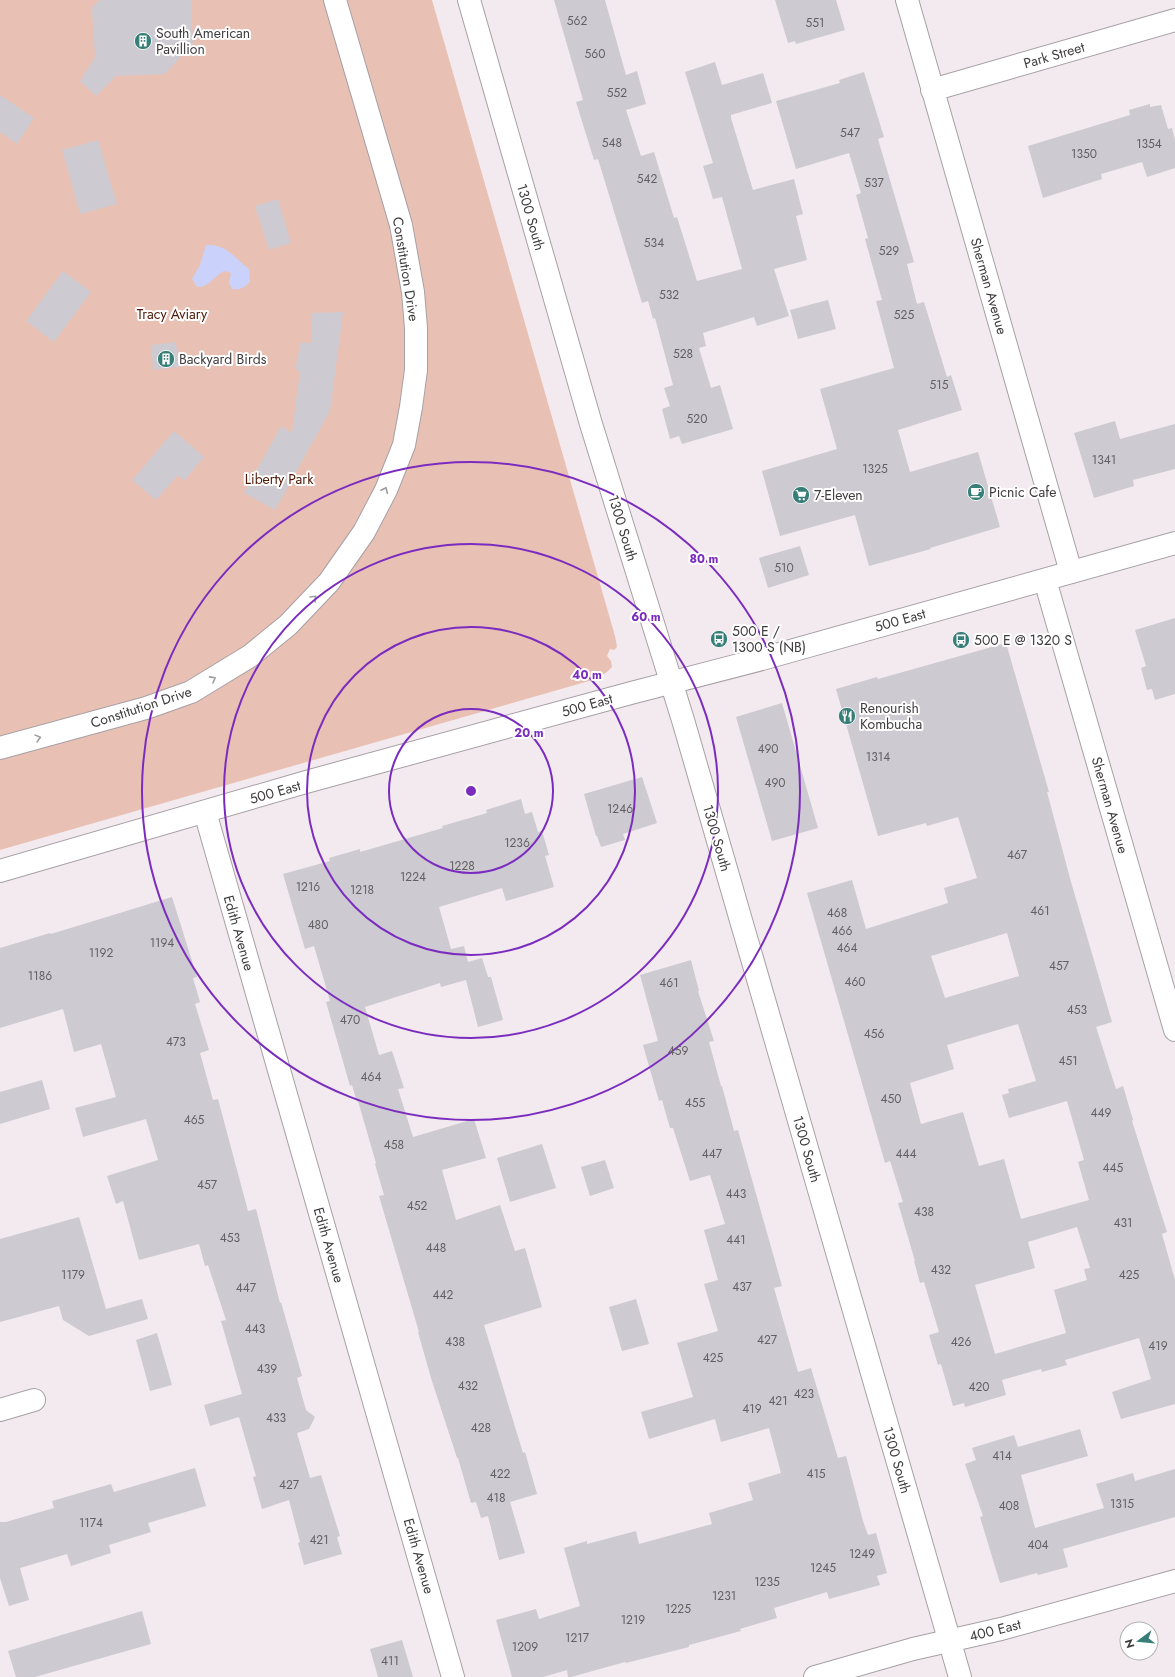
<svg xmlns="http://www.w3.org/2000/svg" width="1175" height="1677" viewBox="0 0 1175 1677" font-family="Jost,sans-serif">
  <rect width="100%" height="100%" fill="#f2eaef"/>
  <path fill="#e9c1b4" d="M 0,0 L 432,0 L 615,636 L 617,647 L 614,650 L 610,649 L 607,656 L 611,661 L 612,667 C 606,674 598,678 589,681 L 0,850 Z"/>
  <path fill="#cad1fa" d="M 206,245 C 227,244 234,258 249,269 L 250,282 C 244,288 240,290 232,289 L 229,283 L 231,273 L 224,271 C 214,276 209,288 197,287 L 192,279 L 200,265 Z"/>
  <g fill="#cdcad1" fill-rule="evenodd">
    <polygon points="99,0 191,0 193,43 165,74 116,76 96,96 80,81 95,57 92,8"/>
    <polygon points="554,0 605,0 626,75 637,71 646,104 626,110 641,156 654,152 674,218 677,217 697,281 742,269 722,197 713,199 703,166 713,163 685,72 715,62 722,85 763,73 772,103 731,115 731,118 753,190 794,179 803,214 796,216 807,260 774,269 789,316 757,326 754,317 703,333 706,346 699,348 711,388 720,385 733,429 682,444 679,436 670,439 662,409 670,406 664,388 673,385 655,318 653,319 648,301 642,303 598,159 594,160 576,102 583,100"/>
    <polygon points="775,0 836,0 845,30 796,44 795,41 788,43"/>
    <polygon points="864,72 884,137 878,139 914,262 907,264 917,304 924,302 947,377 951,375 962,410 898,430 910,472 978,452 1000,527 930,548 931,549 869,566 855,515 780,536 762,471 837,449 820,389 894,368 876,301 882,300 865,239 868,238 856,195 861,193 849,153 796,169 776,101 840,83 839,80"/>
    <polygon points="0,95 34,118 17,144 0,132"/>
    <polygon points="1150,104 1150,107 1161,105 1168,129 1172,128 1175,140 1175,168 1147,177 1142,162 1101,174 1102,179 1043,198 1028,146 1130,115 1129,110"/>
    <polygon points="98,140 117,204 80,214 62,150"/>
    <polygon points="278,199 291,243 269,250 255,206"/>
    <polygon points="63,271 91,292 54,342 26,321"/>
    <polygon points="828,300 836,329 798,339 790,310"/>
    <polygon points="343,312 330,411 275,510 244,493 281,426 292,433 300,371 295,369 301,342 312,343 312,313"/>
    <polygon points="176,342 179,367 153,370 151,345"/>
    <polygon points="1115,421 1120,439 1175,424 1175,469 1133,480 1134,486 1094,498 1074,433"/>
    <polygon points="174,431 204,457 184,481 178,475 156,500 132,480"/>
    <polygon points="800,546 809,575 768,588 759,558"/>
    <polygon points="1175,618 1175,694 1155,700 1152,689 1147,690 1141,668 1146,666 1135,630"/>
    <path d="M 1006,643 L 1049,792 L 1047,792 L 1071,882 L 1112,1022 L 1096,1027 L 1116,1089 L 1123,1086 L 1133,1120 L 1132,1121 L 1167,1232 L 1162,1234 L 1175,1280 L 1175,1404 L 1121,1419 L 1112,1392 L 1151,1379 L 1139,1338 L 1065,1360 L 1067,1365 L 1042,1372 L 1041,1369 L 1002,1380 L 1006,1395 L 965,1407 L 964,1403 L 953,1406 L 941,1364 L 938,1365 L 929,1335 L 939,1332 L 924,1282 L 920,1283 L 914,1261 L 915,1261 L 898,1203 L 903,1202 L 890,1161 L 885,1163 L 807,893 L 852,880 L 866,929 L 948,903 L 944,888 L 977,878 L 958,817 L 927,826 L 926,823 L 878,836 L 836,689 L 877,677 L 878,679 ZM 1007,933 L 1019,976 L 945,998 L 931,956 ZM 1018,1024 L 1036,1081 L 1008,1089 L 1009,1093 L 1002,1095 L 1009,1118 L 1067,1101 L 1084,1160 L 1078,1162 L 1089,1200 L 1021,1219 L 1004,1159 L 979,1166 L 963,1112 L 921,1124 L 910,1083 L 954,1069 L 947,1045 ZM 1077,1227 L 1090,1268 L 1084,1269 L 1087,1280 L 1054,1290 L 1066,1333 L 995,1354 L 975,1285 L 1035,1268 L 1028,1242 Z"/>
    <polygon points="782,703 818,828 772,841 736,717"/>
    <polygon points="642,777 657,823 623,834 625,840 601,847 597,836 596,836 584,794"/>
    <polygon points="521,799 525,814 532,812 538,832 542,831 549,855 545,856 554,887 506,901 502,888 439,907 451,949 464,946 468,962 482,958 488,977 491,977 503,1020 478,1027 466,980 441,987 440,983 365,1007 379,1055 392,1051 404,1088 398,1089 413,1137 474,1119 486,1158 442,1170 456,1220 500,1205 515,1251 525,1248 542,1307 484,1325 523,1453 525,1452 537,1494 510,1502 525,1553 499,1560 488,1516 481,1518 476,1502 471,1503 458,1458 457,1458 431,1378 418,1332 419,1332 379,1196 384,1195 375,1164 376,1163 358,1101 357,1102 352,1085 350,1086 326,1002 330,1001 314,946 305,949 283,874 330,861 329,858 360,849 360,852 443,828 442,826 487,813 486,810"/>
    <polygon points="172,897 197,977 193,978 200,1002 195,1004 209,1050 200,1053 213,1100 218,1099 248,1211 256,1209 280,1303 281,1302 302,1376 297,1378 306,1410 315,1417 309,1429 297,1433 310,1478 321,1475 340,1536 337,1537 342,1554 304,1565 298,1543 300,1542 289,1500 262,1509 253,1477 256,1476 239,1417 210,1426 204,1405 242,1394 221,1321 226,1320 208,1265 205,1266 199,1244 139,1260 123,1201 116,1204 107,1176 158,1160 146,1119 83,1137 75,1108 116,1097 101,1044 74,1052 63,1009 0,1028 0,948 50,933 51,934"/>
    <polygon points="691,960 699,991 698,991 714,1041 709,1042 721,1086 722,1086 734,1131 738,1130 782,1286 774,1288 798,1372 811,1368 838,1458 846,1456 863,1521 868,1535 876,1533 887,1573 877,1576 880,1585 829,1599 827,1592 774,1608 777,1618 740,1629 741,1631 689,1645 689,1647 626,1663 625,1662 571,1677 568,1677 567,1670 543,1677 512,1677 496,1620 536,1609 539,1619 580,1606 564,1548 587,1541 587,1544 636,1531 639,1544 712,1524 709,1513 753,1500 748,1483 781,1473 769,1428 721,1442 715,1419 649,1439 641,1412 693,1397 677,1343 718,1331 704,1284 718,1280 704,1230 725,1224 710,1175 690,1181 673,1128 670,1128 662,1100 659,1101 643,1045 658,1041 640,975"/>
    <polygon points="42,1080 50,1109 0,1124 0,1092"/>
    <polygon points="542,1144 556,1188 510,1202 497,1158"/>
    <polygon points="605,1160 614,1188 590,1196 581,1167"/>
    <polygon points="79,1217 106,1309 142,1299 148,1319 89,1336 63,1320 59,1306 0,1322 0,1239"/>
    <polygon points="636,1299 649,1344 622,1351 609,1307"/>
    <polygon points="157,1333 172,1385 150,1391 136,1340"/>
    <polygon points="1080,1429 1088,1456 1021,1475 1035,1528 1104,1508 1096,1484 1133,1473 1135,1481 1175,1469 1175,1517 1063,1549 1068,1567 1038,1575 1037,1573 1000,1583 980,1517 983,1516 965,1464 976,1460 972,1448 1014,1435 1018,1447"/>
    <polygon points="195,1468 206,1506 148,1523 151,1532 109,1545 111,1553 71,1566 67,1554 20,1568 29,1600 9,1606 0,1578 0,1522 6,1522 54,1508 52,1501 111,1484 114,1492"/>
    <polygon points="142,1611 151,1644 35,1677 16,1677 8,1651"/>
    <polygon points="402,1640 413,1677 378,1677 370,1649"/>
  </g>
  <g fill="none" stroke-linecap="round" stroke-linejoin="round">
    <defs>
      <g id="street">
        <polyline points="907,0 1071,572"/>
        <polyline points="932,90 1175,20"/>
        <polyline points="1045,580 1175,1030"/>
        <polyline points="0,748 146,708 191,692 250,656 288,625 329,582 364,532 386,490 404,445 411,407 416,370 416,328 413,292 401,225 335,0"/>
        <polyline points="205,812 453,1677"/>
        <polyline points="0,1410 34,1400"/>
        <polyline points="815,1677 913,1649 1001,1629 1175,1581"/>
      </g>
      <g id="secondary">
        <polyline points="469,0 591,424 683,720 960,1677"/>
        <polyline points="0,871 306,782 631,693 762,659 1175,543"/>
      </g>
    </defs>
    <use href="#street" stroke="#a7a0a5" stroke-width="24"/>
    <use href="#secondary" stroke="#a7a0a5" stroke-width="24"/>
    <use href="#street" stroke="#fff" stroke-width="22"/>
    <use href="#secondary" stroke="#fff" stroke-width="22"/>
  </g>
  <defs><path id="oneway-chevron" d="M-2-3.5L2.5 0L-2 3.5" fill="none" stroke-width="1.6" stroke-linecap="round" stroke-linejoin="round"/></defs>
  <g stroke="#9f9e9e">
    <use href="#oneway-chevron" transform="translate(385 490) rotate(-65)"/>
    <use href="#oneway-chevron" transform="translate(314 598) rotate(-46)"/>
    <use href="#oneway-chevron" transform="translate(213 679) rotate(-29)"/>
    <use href="#oneway-chevron" transform="translate(38 738) rotate(-15)"/>
  </g>
  <g fill="none" stroke="#7b2cbf" stroke-width="2">
    <circle cx="471" cy="791" r="82"/>
    <circle cx="471" cy="791" r="164"/>
    <circle cx="471" cy="791" r="247"/>
    <circle cx="471" cy="791" r="329"/>
  </g>
  <defs>
    <symbol id="building-disc" viewBox="-11 -11 22 22"><circle r="9.5" fill="#377e78" stroke="#fff"/><path d="M-4-6H4V6H1V3H-1V6H-4ZM-2.5-4.3h1.7v1.8h-1.7ZM.8-4.3h1.7v1.8H.8ZM-2.5-1h1.7V.8h-1.7ZM.8-1h1.7V.8H.8Z" fill="#fff"/></symbol>
    <symbol id="cafe-disc" viewBox="-11 -11 22 22"><circle r="9.5" fill="#377e78" stroke="#fff"/><path d="M-5.5-4.5H6V0H3Q3 3.5 0 3.5H-2.5Q-5.5 3.5-5.5 0ZM3-3.2v2h1.7v-2ZM-6 4.5H4V6H-6Z" fill="#fff"/></symbol>
    <symbol id="supermarket-disc" viewBox="-11 -11 22 22"><circle r="9.5" fill="#377e78" stroke="#fff"/><path d="M-6-5.5h2.5l.6 2H6L4.5 2H-2.5L-4.4-4H-6ZM-1.5 3.2a1.3 1.3 0 1 0 .1 0ZM3 3.2a1.3 1.3 0 1 0 .1 0Z" fill="#fff"/></symbol>
    <symbol id="bus-disc" viewBox="-11 -11 22 22"><circle r="9.5" fill="#377e78" stroke="#fff"/><path d="M-5-6H5V4H4V6H2V4H-2V6H-4V4H-5ZM-3.5-4V0h7V-4ZM-3.5 1.2v1.5H-2V1.2ZM2 1.2v1.5H3.5V1.2Z" fill="#fff"/></symbol>
    <symbol id="restaurant-disc" viewBox="-11 -11 22 22"><circle r="9.5" fill="#377e78" stroke="#fff"/><path d="M-5-6h1v4h1v-4h1v4h1v-4h1v5L-1.5 .5V6h-2V.5L-5-1ZM5-6V6H3V1.5H1.5Q1.5-4 5-6Z" fill="#fff"/></symbol>
  </defs>
  <g fill-rule="evenodd">
    <use href="#building-disc" x="133" y="31" width="20" height="20"/>
    <use href="#building-disc" x="156" y="349" width="20" height="20"/>
    <use href="#cafe-disc" x="966" y="482" width="20" height="20"/>
    <use href="#supermarket-disc" x="791" y="485" width="20" height="20"/>
    <use href="#bus-disc" x="709" y="629" width="20" height="20"/>
    <use href="#bus-disc" x="951" y="630" width="20" height="20"/>
    <use href="#restaurant-disc" x="837" y="706" width="20" height="20"/>
  </g>
  <g text-anchor="middle" dominant-baseline="central" stroke-width="4" stroke-linejoin="round" paint-order="stroke">
    <g font-size="12" fill="#626063">
      <text x="577" y="21">562</text>
      <text x="815" y="23">551</text>
      <text x="595" y="54">560</text>
      <text x="617" y="93">552</text>
      <text x="850" y="133">547</text>
      <text x="612" y="143">548</text>
      <text x="1149" y="144">1354</text>
      <text x="1084" y="154">1350</text>
      <text x="647" y="179">542</text>
      <text x="874" y="183">537</text>
      <text x="654" y="243">534</text>
      <text x="889" y="251">529</text>
      <text x="669" y="295">532</text>
      <text x="904" y="315">525</text>
      <text x="683" y="354">528</text>
      <text x="939" y="385">515</text>
      <text x="697" y="419">520</text>
      <text x="1104" y="460">1341</text>
      <text x="875" y="469">1325</text>
      <text x="784" y="568">510</text>
      <text x="768" y="749">490</text>
      <text x="878" y="757">1314</text>
      <text x="775" y="783">490</text>
      <text x="620" y="809">1246</text>
      <text x="517" y="843">1236</text>
      <text x="1017" y="855">467</text>
      <text x="462" y="866">1228</text>
      <text x="413" y="877">1224</text>
      <text x="308" y="887">1216</text>
      <text x="362" y="890">1218</text>
      <text x="1040" y="911">461</text>
      <text x="837" y="913">468</text>
      <text x="318" y="925">480</text>
      <text x="842" y="931">466</text>
      <text x="162" y="943">1194</text>
      <text x="847" y="948">464</text>
      <text x="101" y="953">1192</text>
      <text x="1059" y="966">457</text>
      <text x="40" y="976">1186</text>
      <text x="855" y="982">460</text>
      <text x="669" y="983">461</text>
      <text x="1077" y="1010">453</text>
      <text x="350" y="1020">470</text>
      <text x="874" y="1034">456</text>
      <text x="176" y="1042">473</text>
      <text x="678" y="1051">459</text>
      <text x="1068" y="1061">451</text>
      <text x="371" y="1077">464</text>
      <text x="891" y="1099">450</text>
      <text x="695" y="1103">455</text>
      <text x="1101" y="1113">449</text>
      <text x="194" y="1120">465</text>
      <text x="394" y="1145">458</text>
      <text x="712" y="1154">447</text>
      <text x="906" y="1154">444</text>
      <text x="1113" y="1168">445</text>
      <text x="207" y="1185">457</text>
      <text x="736" y="1194">443</text>
      <text x="417" y="1206">452</text>
      <text x="924" y="1212">438</text>
      <text x="1123" y="1223">431</text>
      <text x="230" y="1238">453</text>
      <text x="736" y="1240">441</text>
      <text x="436" y="1248">448</text>
      <text x="941" y="1270">432</text>
      <text x="73" y="1275">1179</text>
      <text x="1129" y="1275">425</text>
      <text x="742" y="1287">437</text>
      <text x="246" y="1288">447</text>
      <text x="443" y="1295">442</text>
      <text x="255" y="1329">443</text>
      <text x="767" y="1340">427</text>
      <text x="455" y="1342">438</text>
      <text x="961" y="1342">426</text>
      <text x="1158" y="1346">419</text>
      <text x="713" y="1358">425</text>
      <text x="267" y="1369">439</text>
      <text x="468" y="1386">432</text>
      <text x="979" y="1387">420</text>
      <text x="804" y="1394">423</text>
      <text x="778" y="1401">421</text>
      <text x="752" y="1409">419</text>
      <text x="276" y="1418">433</text>
      <text x="481" y="1428">428</text>
      <text x="1002" y="1456">414</text>
      <text x="500" y="1474">422</text>
      <text x="816" y="1474">415</text>
      <text x="289" y="1485">427</text>
      <text x="496" y="1498">418</text>
      <text x="1122" y="1504">1315</text>
      <text x="1009" y="1506">408</text>
      <text x="91" y="1523">1174</text>
      <text x="319" y="1540">421</text>
      <text x="1038" y="1545">404</text>
      <text x="862" y="1554">1249</text>
      <text x="823" y="1568">1245</text>
      <text x="767" y="1582">1235</text>
      <text x="724" y="1596">1231</text>
      <text x="678" y="1609">1225</text>
      <text x="633" y="1620">1219</text>
      <text x="577" y="1638">1217</text>
      <text x="525" y="1647">1209</text>
      <text x="390" y="1661">411</text>
    </g>
    <g font-size="14" fill="#3f3c3e" stroke="#fff" text-anchor="start">
      <text x="156" y="33">South American<tspan x="156" dy="16">Pavillion</tspan></text>
      <text x="179" y="359">Backyard Birds</text>
      <text x="989" y="492">Picnic Cafe</text>
      <text x="814" y="495">7-Eleven</text>
      <text x="732" y="631">500 E /<tspan x="732" dy="16">1300 S (NB)</tspan></text>
      <text x="974" y="640">500 E @ 1320 S</text>
      <text x="860" y="708">Renourish<tspan x="860" dy="16">Kombucha</tspan></text>
    </g>
    <g font-size="14" fill="#3f3c3e" stroke="#fff">
      <text transform="translate(1054 55) rotate(-16)">Park Street</text>
      <text transform="translate(531 217) rotate(74)">1300 South</text>
      <text transform="translate(406 269) rotate(81)">Constitution Drive</text>
      <text transform="translate(989 286) rotate(74)">Sherman Avenue</text>
      <text transform="translate(623 528) rotate(73)">1300 South</text>
      <text transform="translate(900 620) rotate(-16)">500 East</text>
      <text transform="translate(587 705) rotate(-16)">500 East</text>
      <text transform="translate(141 707) rotate(-18)">Constitution Drive</text>
      <text transform="translate(275 792) rotate(-16)">500 East</text>
      <text transform="translate(1110 805) rotate(74)">Sherman Avenue</text>
      <text transform="translate(717 838) rotate(74)">1300 South</text>
      <text transform="translate(239 933) rotate(74)">Edith Avenue</text>
      <text transform="translate(807 1149) rotate(74)">1300 South</text>
      <text transform="translate(329 1245) rotate(74)">Edith Avenue</text>
      <text transform="translate(897 1460) rotate(74)">1300 South</text>
      <text transform="translate(419 1556) rotate(74)">Edith Avenue</text>
      <text transform="translate(995 1630) rotate(-14)">400 East</text>
    </g>
    <g font-size="14" fill="#4f1805" stroke="#fff">
      <text x="172" y="314">Tracy Aviary</text>
      <text x="279" y="479">Liberty Park</text>
    </g>
  </g>
  <circle cx="471" cy="791" r="6" fill="#7b2cbf" stroke="#fff" stroke-width="2"/>
  <g font-size="12" text-anchor="middle" font-weight="bold" fill="#7b2cbf" stroke="#fff" stroke-width="4" stroke-linejoin="round" paint-order="stroke">
    <text x="704" y="563">80 m</text>
    <text x="646" y="621">60 m</text>
    <text x="587" y="679">40 m</text>
    <text x="529" y="737">20 m</text>
  </g>
  <g transform="translate(1139 1641) rotate(254)"><circle r="19" fill="#ffffff" stroke="#b2b1b2"/>
  <path d="M0-3L7 15L0 10L-7 15Z" fill="#377e78"/>
  <text y="-6" font-size="11" font-weight="bold" text-anchor="middle" fill="#3f3c3e">N</text>
  </g>
</svg>
